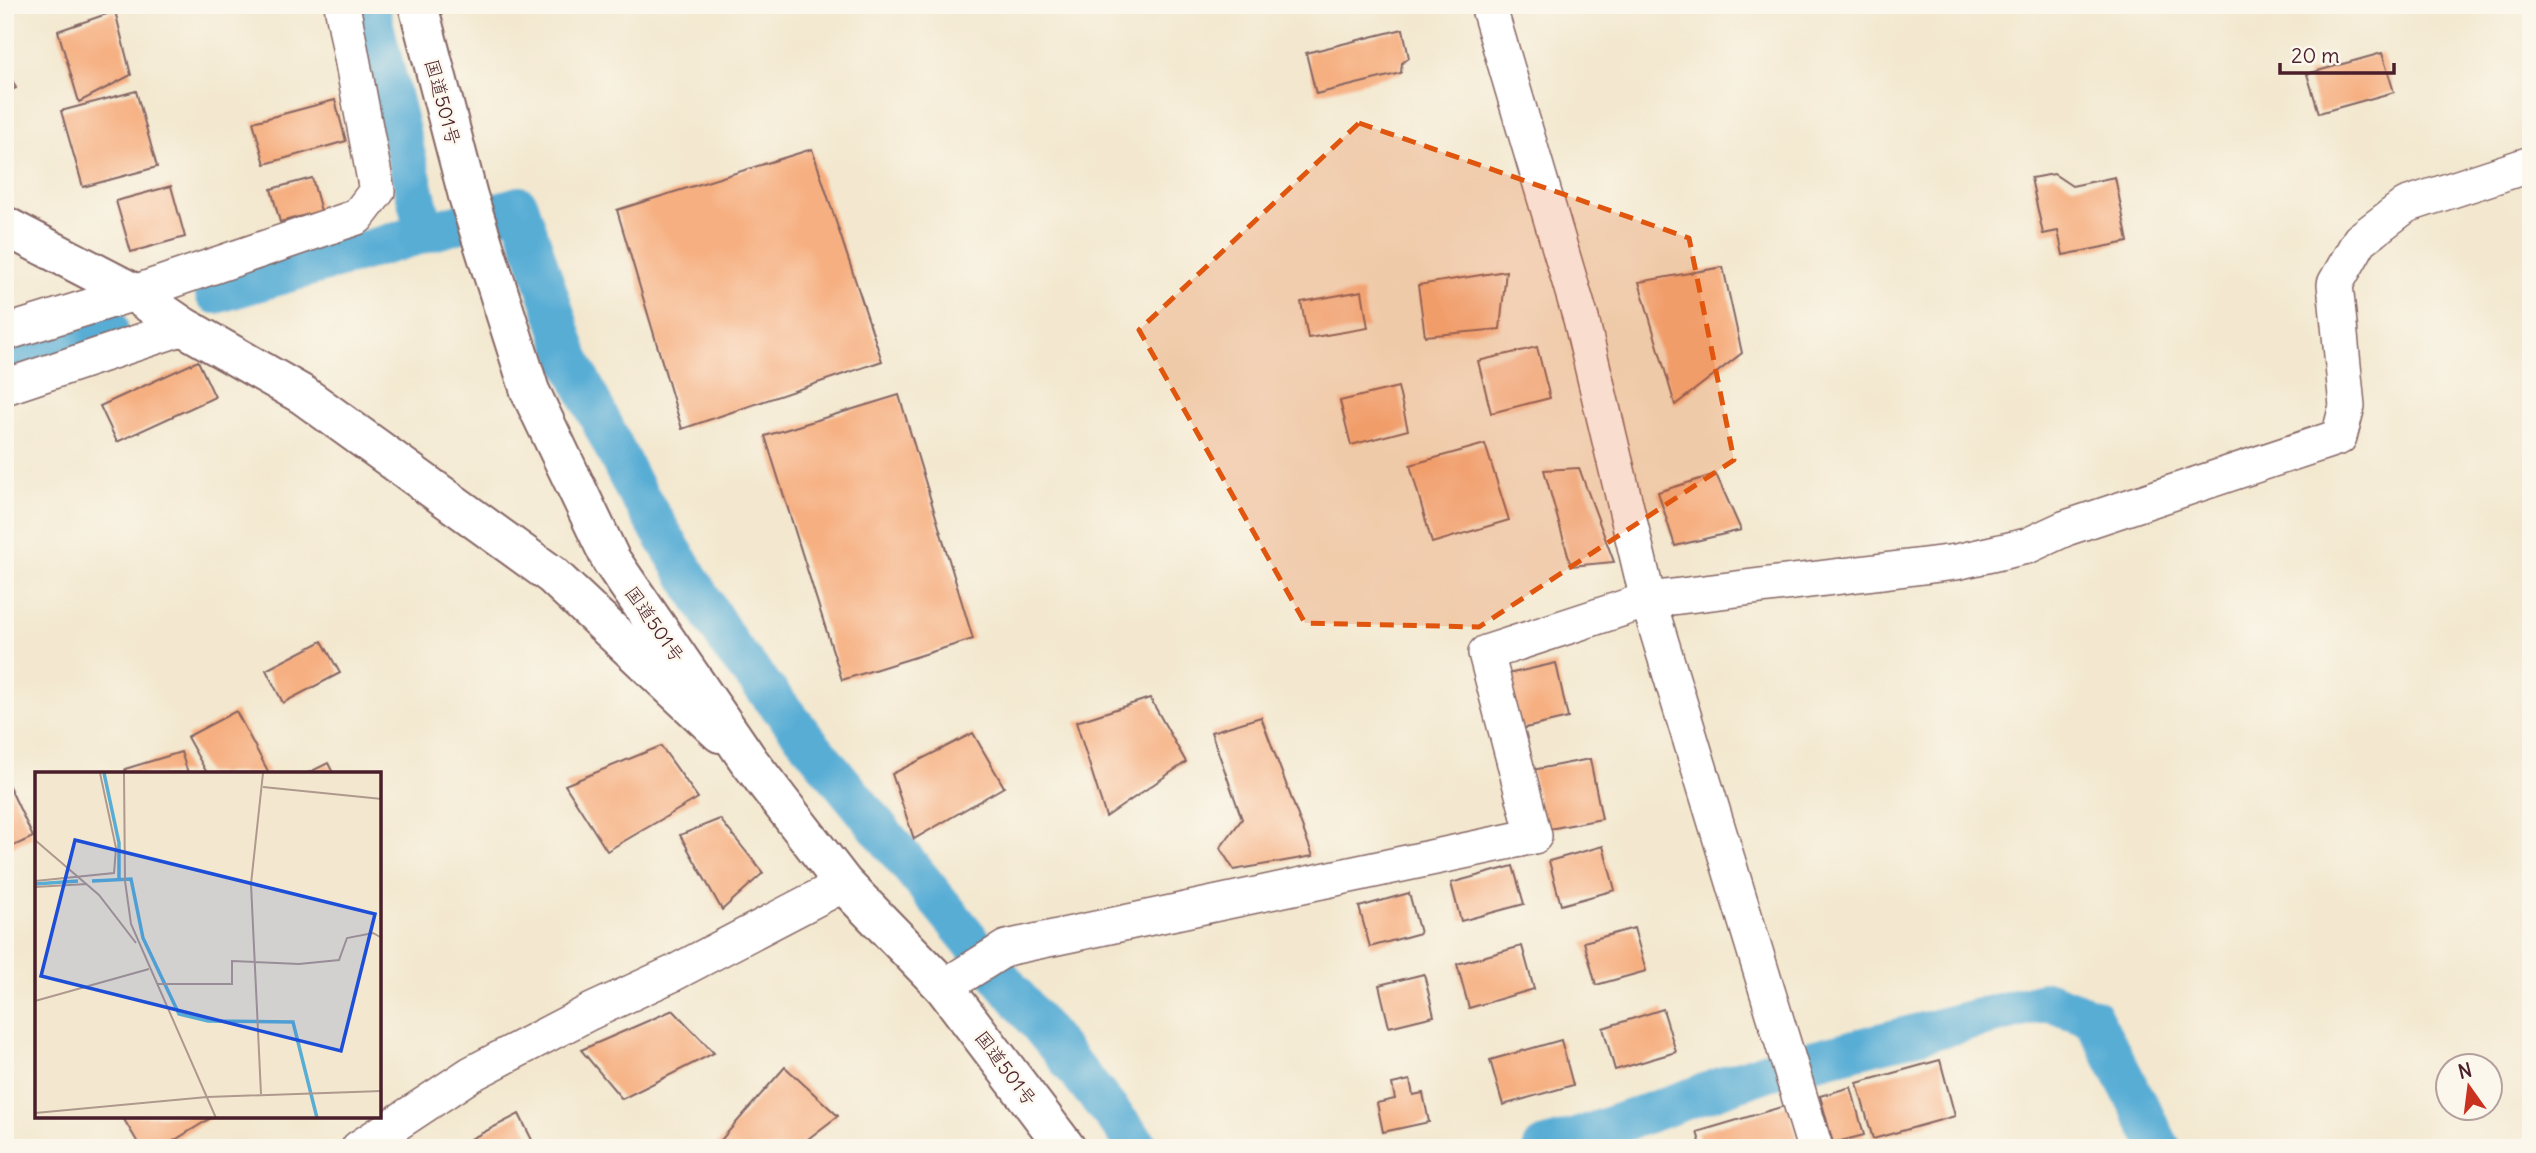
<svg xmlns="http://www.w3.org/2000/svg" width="2536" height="1153" viewBox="0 0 2536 1153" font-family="Delius,'Klee One',sans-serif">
  <rect width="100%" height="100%" fill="#fbf7ec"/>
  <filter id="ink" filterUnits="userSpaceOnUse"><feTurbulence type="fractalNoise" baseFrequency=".0143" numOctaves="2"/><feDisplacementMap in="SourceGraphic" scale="14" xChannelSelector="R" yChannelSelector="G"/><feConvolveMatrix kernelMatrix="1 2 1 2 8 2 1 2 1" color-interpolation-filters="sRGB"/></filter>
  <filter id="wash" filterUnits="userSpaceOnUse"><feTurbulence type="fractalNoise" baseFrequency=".00686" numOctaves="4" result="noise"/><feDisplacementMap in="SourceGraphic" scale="28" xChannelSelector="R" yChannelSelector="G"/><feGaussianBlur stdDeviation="1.57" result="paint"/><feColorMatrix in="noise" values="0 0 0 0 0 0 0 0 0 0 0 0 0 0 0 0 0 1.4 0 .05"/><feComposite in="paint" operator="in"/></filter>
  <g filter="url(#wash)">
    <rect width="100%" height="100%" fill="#f3e8cf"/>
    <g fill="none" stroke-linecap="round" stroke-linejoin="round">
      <g stroke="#59add5" stroke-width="40">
        <polyline points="369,5 425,233"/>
        <polyline points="215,294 519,206 570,359 633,486 731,647 1140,1148"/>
        <polyline points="5,359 108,326"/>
        <polyline points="1543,1148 1568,1141 1768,1071 2048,1001 2093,1018 2161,1148"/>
      </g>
    </g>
    <g id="blocks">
      <g fill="#f6af80">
        <polygon points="115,11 131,75 79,102 58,31"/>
        <polygon points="1403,29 1409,58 1402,63 1401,73 1316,94 1306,53"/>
        <polygon points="2382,53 2394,92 2319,113 2307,74"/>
        <polygon points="5,65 16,88 5,93"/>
        <polygon points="136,91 157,167 83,187 61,111"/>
        <polygon points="335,100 346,141 265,164 253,122"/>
        <polygon points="812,149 882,361 682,429 617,210"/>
        <polygon points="2054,174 2072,186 2115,177 2128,242 2063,255 2058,231 2043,234 2031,178"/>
        <polygon points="312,178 321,211 280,222 271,189"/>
        <polygon points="171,186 185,237 131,252 116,201"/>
        <polygon points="1723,267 1742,353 1675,405 1639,282"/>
        <polygon points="1506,271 1500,329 1425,336 1418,285"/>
        <polygon points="1362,291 1368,328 1308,338 1301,302"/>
        <polygon points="1537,347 1550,398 1491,413 1478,361"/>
        <polygon points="198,361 215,397 117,442 100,406"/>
        <polygon points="1398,387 1408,430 1351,445 1340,401"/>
        <polygon points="899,395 973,639 842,680 765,436"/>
        <polygon points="1485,444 1509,520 1432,543 1410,465"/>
        <polygon points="1579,468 1614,562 1571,566 1544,470"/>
        <polygon points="1716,474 1741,530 1675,546 1658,492"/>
        <polygon points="322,641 340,673 283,703 266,670"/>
        <polygon points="1556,663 1568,718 1521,729 1508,674"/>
        <polygon points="1150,698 1186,762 1106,817 1076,722"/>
        <polygon points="236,711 269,773 207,773 187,737"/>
        <polygon points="1261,717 1313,856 1234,870 1220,848 1242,819 1211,732"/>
        <polygon points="973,733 1004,787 914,839 892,774"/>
        <polygon points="661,746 698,798 607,851 565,785"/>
        <polygon points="181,752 188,773 126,773 125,769"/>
        <polygon points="1590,759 1602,819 1544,830 1532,770"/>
        <polygon points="328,763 333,773 308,773"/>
        <polygon points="8,784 33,837 5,850 5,785"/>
        <polygon points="720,819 763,873 722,910 680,835"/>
        <polygon points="1603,846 1615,890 1561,905 1549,861"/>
        <polygon points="1513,866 1524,904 1461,921 1451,883"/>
        <polygon points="1409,893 1420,933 1370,947 1359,907"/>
        <polygon points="1634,928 1646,971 1596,985 1584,942"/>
        <polygon points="1522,946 1534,989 1469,1008 1457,964"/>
        <polygon points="1424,974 1434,1016 1389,1027 1379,985"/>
        <polygon points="1663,1009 1676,1052 1615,1070 1603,1028"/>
        <polygon points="673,1010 714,1053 622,1099 581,1050"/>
        <polygon points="1561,1040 1573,1085 1503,1105 1490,1060"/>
        <polygon points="1940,1060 1955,1116 1873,1139 1857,1083"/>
        <polygon points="785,1067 838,1116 796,1148 714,1148"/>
        <polygon points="1410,1080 1413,1095 1423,1093 1429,1122 1383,1132 1377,1103 1395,1099 1392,1084"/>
        <polygon points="1851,1087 1864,1135 1833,1143 1820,1096"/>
        <polygon points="1788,1105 1800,1148 1702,1148 1697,1132"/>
        <polygon points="519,1114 536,1148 461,1148 459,1145"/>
        <polygon points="122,1116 214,1116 167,1145 168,1148 141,1148"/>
      </g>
    </g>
  </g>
  <g filter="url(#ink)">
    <use href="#blocks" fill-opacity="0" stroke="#856564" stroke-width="2"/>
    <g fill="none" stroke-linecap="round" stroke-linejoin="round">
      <defs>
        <g id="minor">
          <polyline points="1488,5 1581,319 1648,600 1815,1148"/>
          <polyline points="5,333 134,293 357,217 377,191 342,5"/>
          <polyline points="5,387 184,327"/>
          <polyline points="944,987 1006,948 1534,836 1486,653 1648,600 1956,562 2027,546 2066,528 2339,437 2347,406 2335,284 2360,240 2406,205 2531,164"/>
          <polyline points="359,1148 471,1074 590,1012 672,974 844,884"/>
        </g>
        <polyline id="tertiary" points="5,226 134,293 184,327 303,395 552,575 720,733"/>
        <polyline id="trunk" points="418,5 468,196 530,391 611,560 749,761 844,884 944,987 1066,1148"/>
      </defs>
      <use href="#minor" stroke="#856564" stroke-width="38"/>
      <use href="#tertiary" stroke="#856564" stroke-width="42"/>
      <use href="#trunk" stroke="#856564" stroke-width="42"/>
      <use href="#minor" stroke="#fff" stroke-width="35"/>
      <use href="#tertiary" stroke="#fff" stroke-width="38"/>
      <use href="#trunk" stroke="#fff" stroke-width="38"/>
    </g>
  </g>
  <path fill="#e0560e" fill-opacity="0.2" stroke="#e0560e" stroke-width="5" stroke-dasharray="14 9" stroke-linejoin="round" d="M 1359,123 L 1689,238 L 1734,460 L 1479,627 L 1305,623 L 1139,330 Z"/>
  <g text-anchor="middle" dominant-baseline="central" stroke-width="5" stroke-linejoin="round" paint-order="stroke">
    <g font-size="19" fill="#4a1f2b" stroke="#fbf7ec">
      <text transform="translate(443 102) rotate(75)">国道501号</text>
      <text transform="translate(655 624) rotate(55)">国道501号</text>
      <text transform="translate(1006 1068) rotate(53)">国道501号</text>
    </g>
  </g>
  <g transform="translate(35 772)">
    <rect width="346" height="346" fill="#f3e8cf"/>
    <path fill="none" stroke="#59add5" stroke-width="3.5" d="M 69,1 L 84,71 L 84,108M 57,109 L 96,107 L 108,166 L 144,242 L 173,249 L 258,250 L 282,346M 0,112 L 43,109"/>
    <path fill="none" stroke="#af988d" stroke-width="2" d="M 89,1 L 90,109 L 96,152 L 181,346M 228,15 L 347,27M 0,68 L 64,123 L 101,171M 0,109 L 79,101 L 81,76 L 65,1M 0,115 L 52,112M 123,212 L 197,212 L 197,189 L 264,192 L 304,188 L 312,166 L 338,161 L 347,166M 0,229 L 114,197M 226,322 L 216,112 L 228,1M 0,341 L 172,325 L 347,319"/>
    <path fill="#1d4ed8" fill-opacity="0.15" stroke="#1d4ed8" stroke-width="3.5" d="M 40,68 L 340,142 L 306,279 L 6,204 Z"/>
    <rect width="346" height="346" fill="none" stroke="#4a1f2b" stroke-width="3.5"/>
  </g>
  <rect width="2536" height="1153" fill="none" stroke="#fbf7ec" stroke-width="28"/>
  <g transform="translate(2469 1087) rotate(346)"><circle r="33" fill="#fbf7ec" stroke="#b4a19f" stroke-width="2"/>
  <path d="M0-5L12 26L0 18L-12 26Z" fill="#c8321e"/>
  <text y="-10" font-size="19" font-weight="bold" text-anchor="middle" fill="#4a1f2b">N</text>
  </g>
  <path d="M2280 63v10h114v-10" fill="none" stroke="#4a1f2b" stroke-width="3.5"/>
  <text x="2291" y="63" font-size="21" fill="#4a1f2b" stroke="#fbf7ec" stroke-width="5" paint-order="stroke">20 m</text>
</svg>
